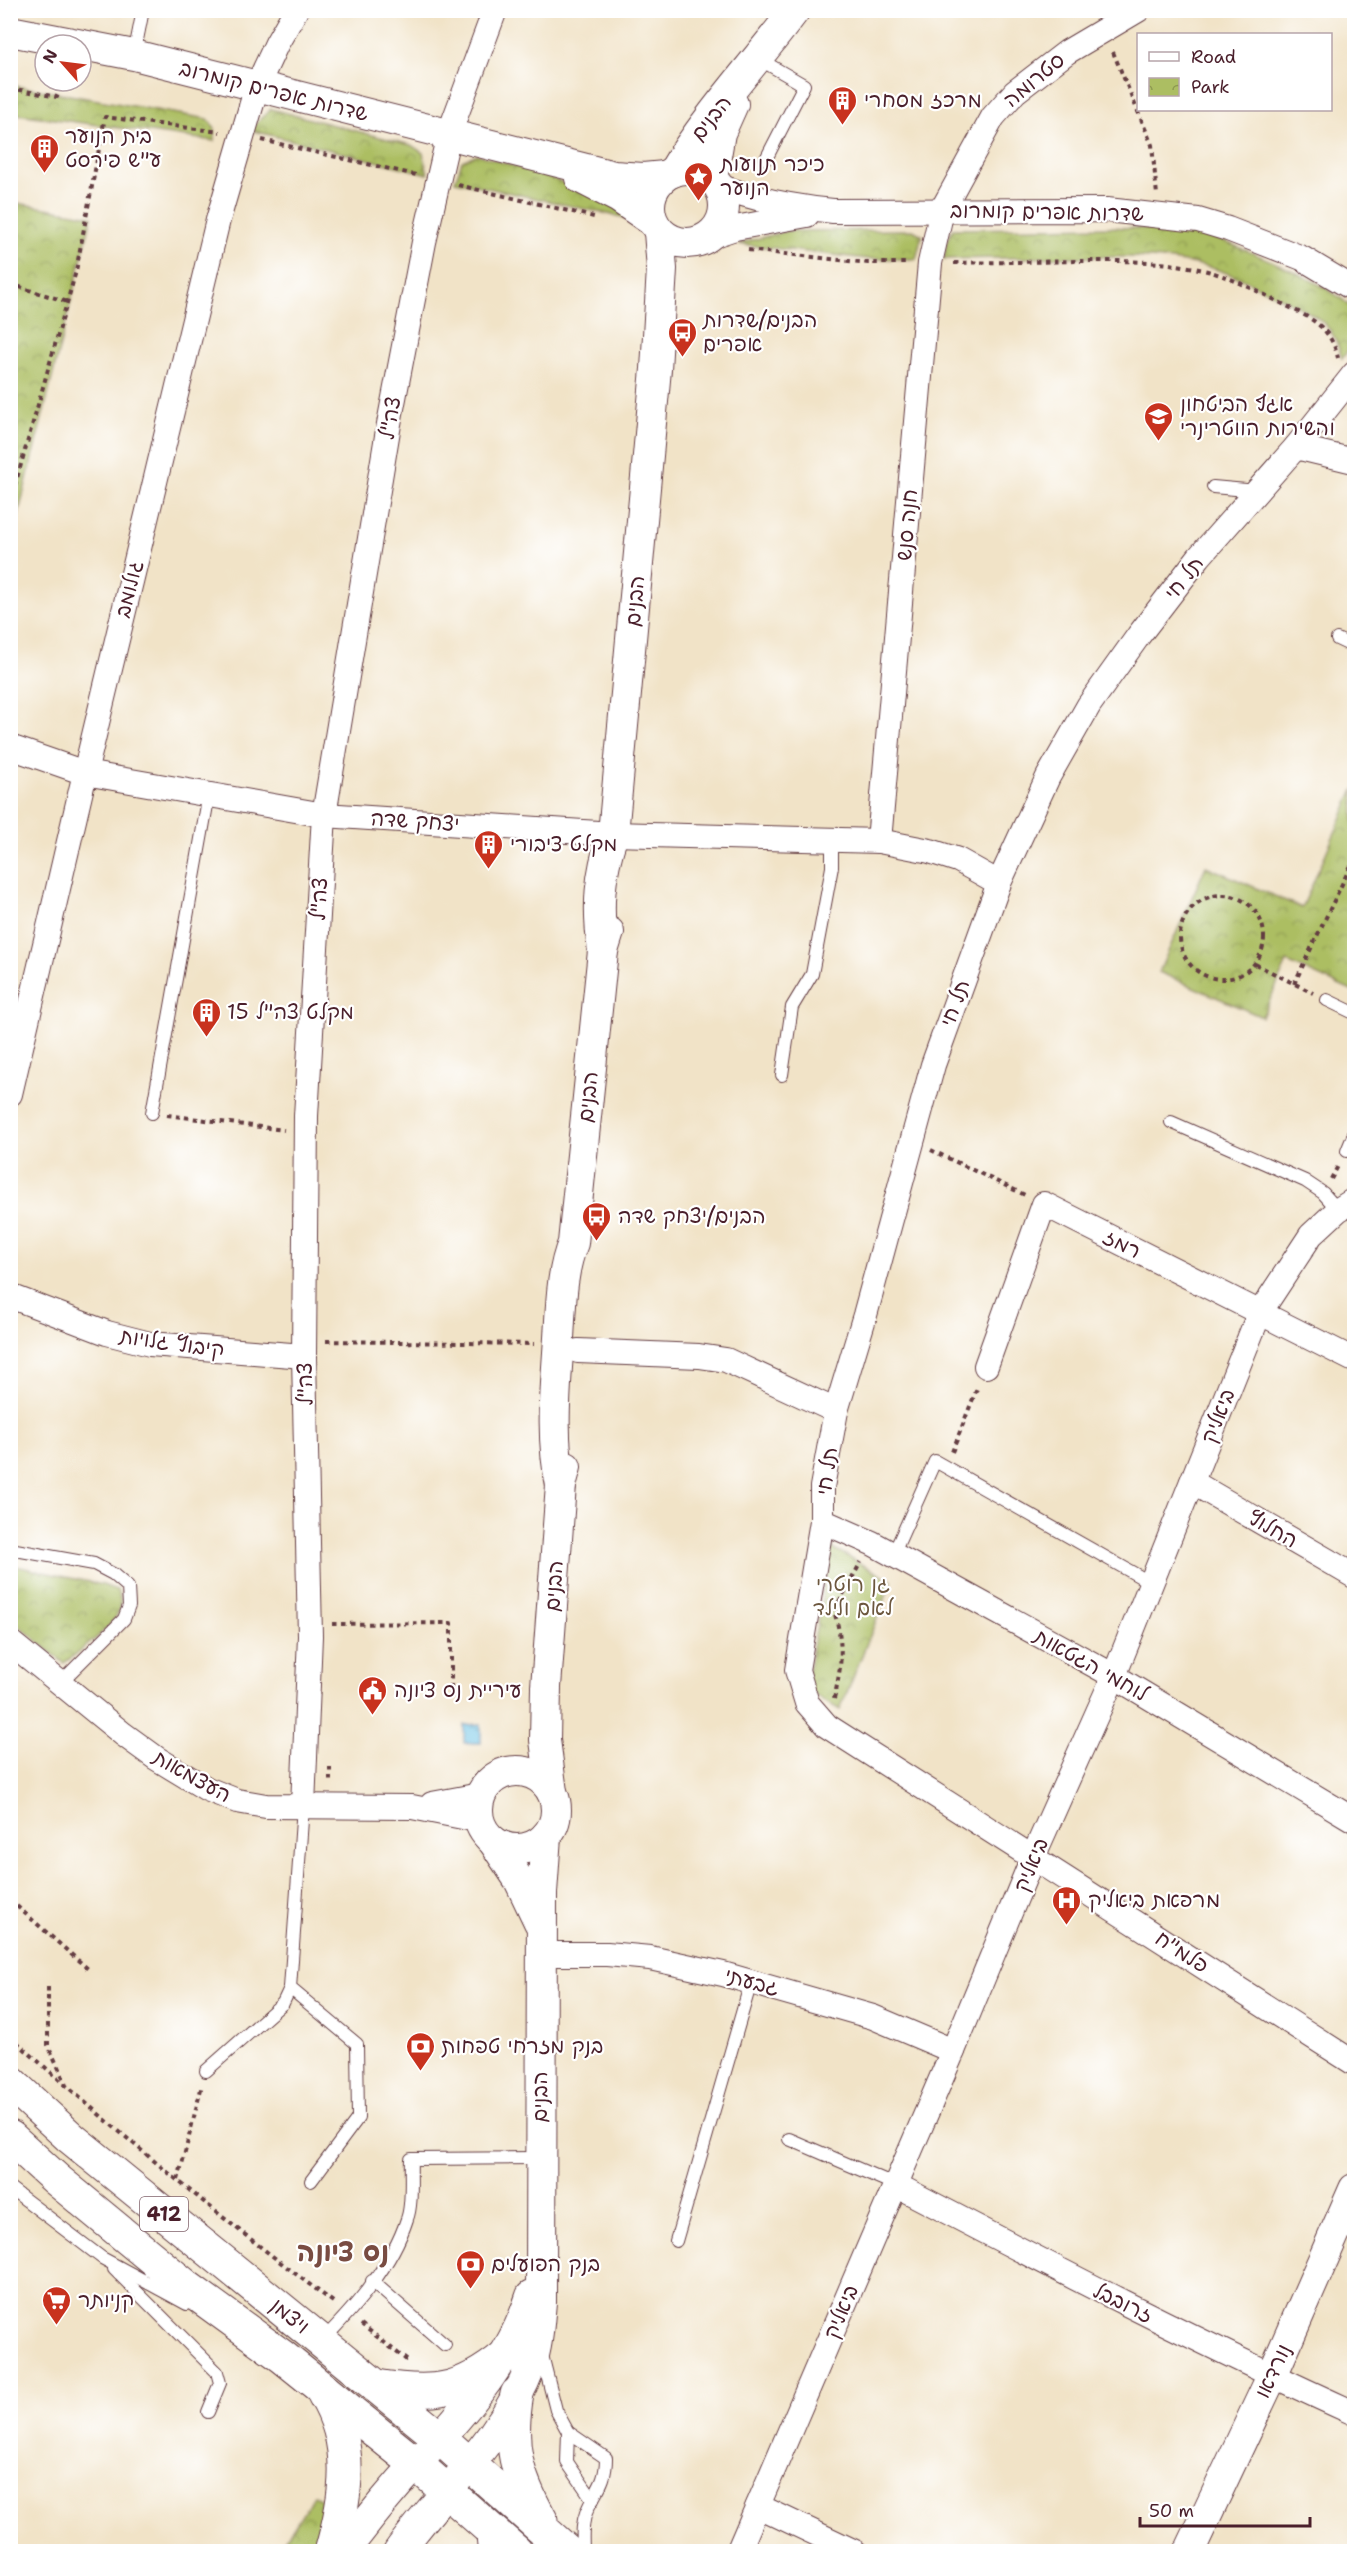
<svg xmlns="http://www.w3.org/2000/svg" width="1365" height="2562" viewBox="0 0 1365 2562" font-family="'Shantell Sans','Playpen Sans Hebrew',sans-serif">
  <defs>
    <pattern id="park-crowns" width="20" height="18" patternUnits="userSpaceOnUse" patternTransform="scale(1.5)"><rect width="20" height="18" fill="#acbe62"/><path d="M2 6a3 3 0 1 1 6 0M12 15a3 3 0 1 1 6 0" fill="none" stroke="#8e9a51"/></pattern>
    <pattern id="water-ripples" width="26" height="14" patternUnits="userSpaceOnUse" patternTransform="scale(1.5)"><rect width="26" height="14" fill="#65c0e3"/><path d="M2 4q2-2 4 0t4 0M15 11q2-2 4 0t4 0" fill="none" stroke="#559bb8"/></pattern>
  </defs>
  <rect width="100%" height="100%" fill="#fff"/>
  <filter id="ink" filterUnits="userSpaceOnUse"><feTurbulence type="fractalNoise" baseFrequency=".0167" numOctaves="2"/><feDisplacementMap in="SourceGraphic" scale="12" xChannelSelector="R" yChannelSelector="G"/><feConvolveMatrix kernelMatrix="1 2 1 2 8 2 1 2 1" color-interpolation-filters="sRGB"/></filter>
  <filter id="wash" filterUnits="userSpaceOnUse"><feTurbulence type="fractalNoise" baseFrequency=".008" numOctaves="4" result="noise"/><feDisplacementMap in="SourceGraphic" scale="24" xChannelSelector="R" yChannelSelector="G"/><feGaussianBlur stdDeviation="1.35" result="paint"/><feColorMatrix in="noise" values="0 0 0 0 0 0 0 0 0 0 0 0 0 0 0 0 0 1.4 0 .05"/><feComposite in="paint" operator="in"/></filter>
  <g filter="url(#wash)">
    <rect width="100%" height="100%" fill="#f1e3c7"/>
    <g fill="url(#park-crowns)" stroke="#7b6e46" stroke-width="1.5">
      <polygon points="11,85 208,119 215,129 214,141 11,113"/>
      <polygon points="271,109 411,145 423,153 428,174 250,130"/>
      <path d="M 477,154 C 530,172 591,187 636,220 L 455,181 L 462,161 Z"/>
      <polygon points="11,202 92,216 11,544 10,202"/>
      <path d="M 1109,227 C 1143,229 1177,228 1210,237 C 1235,244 1347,290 1354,313 C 1360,330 1352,346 1342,359 C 1333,320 1314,315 1281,298 C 1255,285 1228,271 1200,265 C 1159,255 1114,257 1072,257 C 1029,258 986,258 944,259 L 947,241 L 953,229 Z"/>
      <polygon points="913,230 922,235 916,259 868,259 738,244 787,231"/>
      <polygon points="1354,789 1354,992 1287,962 1262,1017 1159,972 1206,866 1302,908"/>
      <polygon points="831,1547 892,1581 840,1710 805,1690"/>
      <path d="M 11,1565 L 103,1585 L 117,1590 C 119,1595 122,1603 120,1609 C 113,1628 80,1651 64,1663 L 11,1619 Z"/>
      <polygon points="314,2495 329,2503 318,2551 278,2552"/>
    </g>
    <polygon fill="url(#water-ripples)" stroke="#587087" stroke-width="1.5" points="481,1724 481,1743 464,1743 464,1725"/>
  </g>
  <g filter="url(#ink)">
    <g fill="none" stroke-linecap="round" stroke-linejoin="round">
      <defs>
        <g id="service">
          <polyline points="134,55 143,10"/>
          <polyline points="759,59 804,85 766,159"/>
          <polyline points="1213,487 1257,491"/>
          <polyline points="1337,639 1354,647"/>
          <polyline points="1327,1000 1354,1013"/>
          <polyline points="782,1075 792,1007 812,974 832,867 832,840"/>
          <polyline points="152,1113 209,794"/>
          <polyline points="1171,1122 1305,1181 1323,1193 1338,1210"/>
          <polyline points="1347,1151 1354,1134"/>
          <polyline points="10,1549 94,1564 113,1574 128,1587 129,1606 124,1619 60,1683"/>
          <polyline points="893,1555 935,1461 1151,1583"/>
          <polyline points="290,1988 357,2044 358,2118 311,2181"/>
          <polyline points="206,2071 283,2003 290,1988 303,1806"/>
          <polyline points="789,2139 896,2185"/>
          <polyline points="10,2188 102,2258 187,2304"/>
          <polyline points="676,2241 751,1982"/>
          <polyline points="114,2269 217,2372 220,2383 208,2412"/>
          <polyline points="372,2281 445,2345"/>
          <path d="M 322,2341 C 355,2307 392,2266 407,2219 C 413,2204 410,2176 411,2159 L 540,2158"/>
          <path d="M 542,2355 L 556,2410 L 568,2432 L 606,2458 C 606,2485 595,2490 586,2513 C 581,2525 583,2539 583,2552"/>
          <polyline points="568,2432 567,2462 593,2500"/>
          <polyline points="482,2530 484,2552"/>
        </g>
        <g id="minor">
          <path d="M 719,186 C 756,200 793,207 833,211 L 1107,210 L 1198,220 L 1228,229 L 1302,258 L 1354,289"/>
          <polyline points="708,237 735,228 807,215"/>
          <polyline points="1354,374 1296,447 1199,557 1139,635 1089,705 1048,777 999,883 933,1065 865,1315 836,1411 822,1487 822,1521 797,1670 807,1703 827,1726 1354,2063"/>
          <polyline points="1296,447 1354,461"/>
          <polyline points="10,747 85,773 324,815 613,834 879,841 930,851 958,860 999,883"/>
          <polyline points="879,841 930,263 942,210 993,117 1015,92 1067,52 1138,10"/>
          <polyline points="10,1094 85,773 218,220 257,86 277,43 296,10"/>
          <polyline points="10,1296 107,1333 150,1344 304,1356"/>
          <polyline points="578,1351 699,1356 726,1360 836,1411"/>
          <polyline points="986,1366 1044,1204 1354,1360"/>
          <polyline points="1192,1482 1354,1576"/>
          <polyline points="822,1521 872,1543 1114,1676 1354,1820"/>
          <polyline points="10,1642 123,1734 156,1758 207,1789 237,1801 266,1806 412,1807 478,1820"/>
          <polyline points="432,1804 480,1795"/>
          <polyline points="303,1806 310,1636 304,1356 306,1116 324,815 389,424 424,242 449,134 495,10"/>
          <polyline points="542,1954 607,1954 650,1958 723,1974 873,2017 953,2051"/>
          <path d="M 896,2185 C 1047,2264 1199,2343 1354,2413"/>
          <polyline points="758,2506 855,2552"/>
          <polyline points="738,2552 953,2051 1033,1857 1114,1676 1259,1314 1311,1235 1338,1210 1354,1200"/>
        </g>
        <g id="tertiary">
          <polyline points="10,31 134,55 614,176 643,178 665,176"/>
          <circle cx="687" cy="206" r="37"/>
          <path d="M 673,172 C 707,114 755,64 795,10"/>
          <polyline points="580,178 619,198 652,221"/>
          <polyline points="712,179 720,133 733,104"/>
          <path d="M 603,951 C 597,907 599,876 613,834 L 656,369 L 662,269 L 659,232"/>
          <path d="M 561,1485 C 550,1437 556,1386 559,1338 C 561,1307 561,1272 573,1243 L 603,951 L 609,932"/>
          <circle cx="517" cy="1810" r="39"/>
          <polyline points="552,1792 545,1740 546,1687 561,1485 566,1467"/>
          <polyline points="493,1841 519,1880 539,1922"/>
          <path d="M 344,2552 C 367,2521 392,2490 418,2462 C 464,2411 510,2363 531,2296"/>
          <path d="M 398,2552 C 442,2491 504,2437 531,2365 C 538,2345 539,2323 541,2302 L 542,1893 L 546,1836"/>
          <polyline points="1189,2552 1272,2376 1354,2189"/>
        </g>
        <g id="primary">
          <polyline points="10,2082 71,2138 440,2438 568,2552"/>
          <polyline points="10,2137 56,2179 187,2287 283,2357 416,2464 516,2552"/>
          <path d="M 376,2386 C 432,2395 460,2393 505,2356"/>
          <path d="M 324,2394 C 355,2444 347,2497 331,2552"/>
          <path d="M 517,2394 C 508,2445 516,2475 541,2520"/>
        </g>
      </defs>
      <use href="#service" stroke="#633c42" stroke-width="14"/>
      <use href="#minor" stroke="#633c42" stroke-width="26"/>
      <use href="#tertiary" stroke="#633c42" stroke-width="32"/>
      <use href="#primary" stroke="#633c42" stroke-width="35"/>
      <g stroke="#633c42" stroke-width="4" stroke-dasharray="4.5 4.5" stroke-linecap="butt">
        <polyline points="1113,52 1152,145 1157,195"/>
        <polyline points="10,88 57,97 61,81"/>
        <polyline points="262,140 416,175"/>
        <polyline points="458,185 594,217"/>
        <polyline points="748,250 868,263 907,263"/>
        <path d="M 954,263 C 995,262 1036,262 1077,261 C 1117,261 1159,260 1199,269 C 1227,275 1253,289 1279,302 C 1308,317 1330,324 1338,358"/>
        <polyline points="10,284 68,302"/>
        <polyline points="10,503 76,271 105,117 220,132"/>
        <circle cx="1222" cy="937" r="42"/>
        <polyline points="1255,964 1313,993"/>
        <polyline points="1294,984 1354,859"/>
        <polyline points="167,1115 284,1130"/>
        <polyline points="931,1150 1025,1195"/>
        <polyline points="1331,1179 1339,1164"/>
        <polyline points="326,1341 534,1344"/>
        <polyline points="952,1452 978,1386"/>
        <polyline points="332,1624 451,1623 451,1698"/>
        <path d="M 834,1699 C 842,1665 844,1644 834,1611 L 861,1562"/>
        <polyline points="330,1767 330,1783"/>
        <polyline points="10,1900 88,1969"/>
        <polyline points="48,1987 48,2045 66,2084"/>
        <path d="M 10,2036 C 115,2130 223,2221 336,2304"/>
        <polyline points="178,2180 202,2085"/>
        <polyline points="361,2324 409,2362"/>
      </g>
      <use href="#service" stroke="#fff" stroke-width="12"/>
      <use href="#minor" stroke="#fff" stroke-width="24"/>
      <use href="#tertiary" stroke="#fff" stroke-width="30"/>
      <use href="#primary" stroke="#fff" stroke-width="33"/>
    </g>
  </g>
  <defs>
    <symbol id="building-pin" viewBox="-11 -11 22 30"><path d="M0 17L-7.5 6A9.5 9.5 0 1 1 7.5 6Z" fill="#c8321e" stroke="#fff"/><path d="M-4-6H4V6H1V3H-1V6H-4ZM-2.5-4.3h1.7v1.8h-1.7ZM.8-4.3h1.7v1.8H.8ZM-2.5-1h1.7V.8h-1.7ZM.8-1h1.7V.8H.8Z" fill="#fff"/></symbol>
    <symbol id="sight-pin" viewBox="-11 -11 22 30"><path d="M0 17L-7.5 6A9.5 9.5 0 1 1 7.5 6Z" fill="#c8321e" stroke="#fff"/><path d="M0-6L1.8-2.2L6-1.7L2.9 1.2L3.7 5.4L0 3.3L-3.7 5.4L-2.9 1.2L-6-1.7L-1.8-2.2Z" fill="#fff"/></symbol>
    <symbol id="bus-pin" viewBox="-11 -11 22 30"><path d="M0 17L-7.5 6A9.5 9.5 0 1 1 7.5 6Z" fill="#c8321e" stroke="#fff"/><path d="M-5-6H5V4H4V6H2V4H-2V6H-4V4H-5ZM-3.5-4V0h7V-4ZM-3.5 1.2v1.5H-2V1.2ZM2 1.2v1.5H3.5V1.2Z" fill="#fff"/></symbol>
    <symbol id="school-pin" viewBox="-11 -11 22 30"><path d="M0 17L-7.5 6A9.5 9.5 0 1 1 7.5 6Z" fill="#c8321e" stroke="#fff"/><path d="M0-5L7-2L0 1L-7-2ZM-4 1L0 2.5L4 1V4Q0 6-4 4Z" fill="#fff"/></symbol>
    <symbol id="civic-pin" viewBox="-11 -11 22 30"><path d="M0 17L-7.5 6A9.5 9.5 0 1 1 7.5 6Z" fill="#c8321e" stroke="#fff"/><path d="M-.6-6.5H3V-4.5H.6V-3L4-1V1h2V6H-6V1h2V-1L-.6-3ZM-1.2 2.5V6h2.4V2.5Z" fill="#fff"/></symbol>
    <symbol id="hospital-pin" viewBox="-11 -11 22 30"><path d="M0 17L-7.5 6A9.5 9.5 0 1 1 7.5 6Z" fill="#c8321e" stroke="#fff"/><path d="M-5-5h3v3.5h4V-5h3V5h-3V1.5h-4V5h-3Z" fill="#fff"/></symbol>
    <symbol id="bank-pin" viewBox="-11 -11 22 30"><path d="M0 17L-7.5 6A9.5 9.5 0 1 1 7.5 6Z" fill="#c8321e" stroke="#fff"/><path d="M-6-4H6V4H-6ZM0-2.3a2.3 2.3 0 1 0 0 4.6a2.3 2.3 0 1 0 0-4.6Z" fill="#fff"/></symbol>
    <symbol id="supermarket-pin" viewBox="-11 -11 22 30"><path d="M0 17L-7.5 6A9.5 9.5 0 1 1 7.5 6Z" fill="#c8321e" stroke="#fff"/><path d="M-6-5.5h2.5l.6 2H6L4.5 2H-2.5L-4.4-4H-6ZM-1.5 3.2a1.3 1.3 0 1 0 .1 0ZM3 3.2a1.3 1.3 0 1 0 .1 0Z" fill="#fff"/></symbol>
  </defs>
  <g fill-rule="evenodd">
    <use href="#building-pin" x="826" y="84" width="33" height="45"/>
    <use href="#building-pin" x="28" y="132" width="33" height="45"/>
    <use href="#sight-pin" x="682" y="160" width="33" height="45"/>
    <use href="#bus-pin" x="666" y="316" width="33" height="45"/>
    <use href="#school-pin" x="1142" y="400" width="33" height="45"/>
    <use href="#building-pin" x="472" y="828" width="33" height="45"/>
    <use href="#building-pin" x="190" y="996" width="33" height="45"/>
    <use href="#bus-pin" x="580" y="1200" width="33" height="45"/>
    <use href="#civic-pin" x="356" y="1674" width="33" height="45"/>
    <use href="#hospital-pin" x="1050" y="1884" width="33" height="45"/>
    <use href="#bank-pin" x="404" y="2030" width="33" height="45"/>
    <use href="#bank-pin" x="454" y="2248" width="33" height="45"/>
    <use href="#supermarket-pin" x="40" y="2284" width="33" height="45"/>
  </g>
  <g text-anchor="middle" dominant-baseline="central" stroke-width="4.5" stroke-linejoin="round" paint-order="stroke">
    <rect fill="#fff" stroke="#80626b" stroke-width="1.5" x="140" y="2197" width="48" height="34" rx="4.5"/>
    <g font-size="20" font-weight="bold" fill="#4a1f2b">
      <text x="164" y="2214">412</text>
    </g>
    <g font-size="21" fill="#4a1f2b" stroke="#fff">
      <text transform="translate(1034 80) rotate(-40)">סטרומה</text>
      <text transform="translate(274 91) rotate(14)">שדרות אפרים קומרוב</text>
      <text transform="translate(711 118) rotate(-52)">הבנים</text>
      <text transform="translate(1047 212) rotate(1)">שדרות אפרים קומרוב</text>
      <text transform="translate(390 418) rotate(-80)">צה"ל</text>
      <text transform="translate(907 525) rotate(-85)">חנה סנש</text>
      <text transform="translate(1184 578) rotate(-52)">תל חי</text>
      <text transform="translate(129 589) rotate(-76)">גולומב</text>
      <text transform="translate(635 601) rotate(-85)">הבנים</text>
      <text transform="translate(415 821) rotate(4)">יצחק שדה</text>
      <text transform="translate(319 899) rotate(-87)">צה"ל</text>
      <text transform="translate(955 1003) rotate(-70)">תל חי</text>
      <text transform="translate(588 1097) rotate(-84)">הבנים</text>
      <text transform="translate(1122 1244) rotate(27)">רמז</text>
      <text transform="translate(172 1343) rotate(8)">קיבוץ גלויות</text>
      <text transform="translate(305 1384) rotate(-91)">צה"ל</text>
      <text transform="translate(1218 1416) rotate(-68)">ביאליק</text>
      <text transform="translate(827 1471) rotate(-82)">תל חי</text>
      <text transform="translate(1273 1529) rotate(30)">החלוץ</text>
      <text transform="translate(554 1586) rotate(-86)">הבנים</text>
      <text transform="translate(1091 1665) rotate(29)">לוחמי הגטאות</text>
      <text transform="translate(192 1776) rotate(29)">העצמאות</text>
      <text transform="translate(1031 1865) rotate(-67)">ביאליק</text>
      <text transform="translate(1182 1952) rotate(33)">פלמ"ח</text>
      <text transform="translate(752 1982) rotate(15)">גבעתי</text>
      <text transform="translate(540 2097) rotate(-90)">הבנים</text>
      <text transform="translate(1123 2303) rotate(26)">זרובבל</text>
      <text transform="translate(841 2312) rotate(-67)">ביאליק</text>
      <text transform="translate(290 2316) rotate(39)">ויצמן</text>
      <text transform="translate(1273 2371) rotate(-65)">נורדאו</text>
    </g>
    <g font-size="21" fill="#4a1f2b" stroke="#fff" text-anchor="start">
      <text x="864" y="100">מרכז מסחרי</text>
      <text x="65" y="136">בית הנוער<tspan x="65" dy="24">ע"ש פירסט</tspan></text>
      <text x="720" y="164">כיכר תנועות<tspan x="720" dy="24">הנוער</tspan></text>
      <text x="703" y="320">הבנים/שדרות<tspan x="703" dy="24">אפרים</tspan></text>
      <text x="1180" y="404">אגף הביטחון<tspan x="1180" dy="24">והשירות הווטרינרי</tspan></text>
      <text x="510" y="844">מקלט ציבורי</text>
      <text x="227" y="1012">מקלט צה"ל 15</text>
      <text x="618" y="1216">הבנים/יצחק שדה</text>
      <text x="394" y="1690">עיריית נס ציונה</text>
      <text x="1088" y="1900">מרפאת ביאליק</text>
      <text x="441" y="2046">בנק מזרחי טפחות</text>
      <text x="491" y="2264">בנק הפועלים</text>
      <text x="78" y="2300">קניותר</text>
    </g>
    <g font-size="21" fill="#6c573e" stroke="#fff">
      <text x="853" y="1584">גן רוטרי<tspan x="853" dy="24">לאם ולילד</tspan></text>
    </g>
    <g font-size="27" font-weight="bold" fill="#794c42" stroke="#fff">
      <text x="343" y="2251">נס ציונה</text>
    </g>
  </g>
  <rect width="1365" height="2562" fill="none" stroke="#fff" stroke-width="36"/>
  <rect x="1137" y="33" width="195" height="78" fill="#ffffff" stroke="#b7a5aa" stroke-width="1.5"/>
  <rect x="1149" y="52" width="30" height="9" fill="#ffffff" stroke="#b7a5aa" stroke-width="1.5"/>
  <text x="1191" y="63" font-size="18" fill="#4a1f2b">Road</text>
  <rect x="1149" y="78" width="30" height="18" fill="url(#park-crowns)" stroke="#b7a5aa" stroke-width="1.5"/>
  <text x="1191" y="93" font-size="18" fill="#4a1f2b">Park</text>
  <g transform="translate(63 63) rotate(298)"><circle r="28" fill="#ffffff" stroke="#b7a5aa" stroke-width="1.5"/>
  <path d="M0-4.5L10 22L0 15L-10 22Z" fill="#c8321e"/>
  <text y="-9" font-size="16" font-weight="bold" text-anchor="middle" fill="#4a1f2b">N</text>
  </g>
  <path d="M1140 2517v9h170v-9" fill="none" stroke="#4a1f2b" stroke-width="3"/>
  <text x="1149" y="2517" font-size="18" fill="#4a1f2b" stroke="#ffffff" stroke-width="4.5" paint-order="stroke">50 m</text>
</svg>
